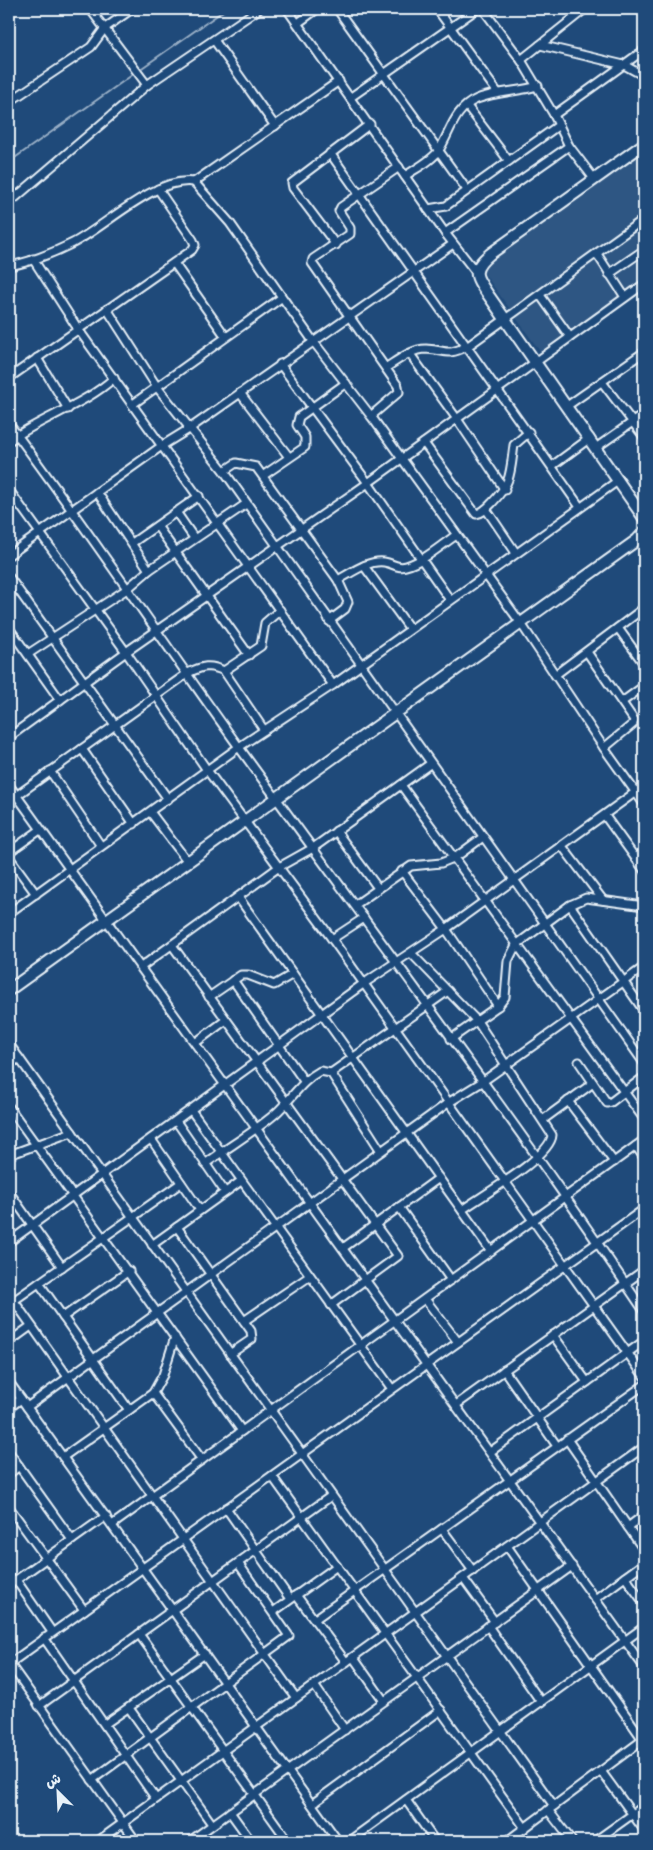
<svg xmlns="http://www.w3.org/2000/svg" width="653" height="1850" viewBox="0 0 653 1850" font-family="'Balsamiq Sans','Playpen Sans Arabic',sans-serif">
  <rect width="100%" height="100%" fill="#1f4a7a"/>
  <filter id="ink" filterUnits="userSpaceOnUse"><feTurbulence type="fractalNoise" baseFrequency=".02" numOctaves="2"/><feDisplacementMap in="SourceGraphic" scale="10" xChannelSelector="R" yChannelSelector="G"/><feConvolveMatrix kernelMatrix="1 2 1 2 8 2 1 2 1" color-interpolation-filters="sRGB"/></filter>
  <g filter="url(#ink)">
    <polygon fill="#2e5683" points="644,149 644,282 542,354 479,266"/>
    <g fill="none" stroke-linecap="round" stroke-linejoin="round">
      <g stroke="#9ab0c7" stroke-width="2">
        <polyline points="139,70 226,9"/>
        <polyline points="9,162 135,73"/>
      </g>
      <defs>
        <g id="street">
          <polyline points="90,9 147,85"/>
          <polyline points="287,9 445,233 475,271"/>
          <polyline points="337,9 467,190"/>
          <polyline points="437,9 498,93"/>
          <polyline points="483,9 521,60 554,115 569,146 595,180"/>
          <polyline points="298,23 317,9"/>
          <polyline points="214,40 275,126"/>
          <polyline points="540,45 624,65 644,76"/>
          <polyline points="521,60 585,9"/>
          <polyline points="351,97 477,9"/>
          <polyline points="9,102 91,47 105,28 132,9"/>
          <polyline points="467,106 509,161"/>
          <polyline points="554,115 644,50"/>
          <polyline points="330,153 580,507"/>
          <path d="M 405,176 C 415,169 433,160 439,150 C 451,131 454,109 477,99 C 496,91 518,92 538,86"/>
          <polyline points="194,182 230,223 313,341 371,416 520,622 604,748 644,804"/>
          <polyline points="9,203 147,85 259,9"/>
          <polyline points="428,209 446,206 559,125"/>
          <polyline points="445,233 569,146"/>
          <polyline points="336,245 293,188 292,183 370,124"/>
          <polyline points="597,254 625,297"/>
          <polyline points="33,259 78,329 333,685"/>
          <polyline points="174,263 226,337"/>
          <path d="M 9,266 C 31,262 53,253 73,243 C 106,226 156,176 194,182 L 339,81"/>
          <polyline points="609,274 644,250"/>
          <polyline points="540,295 570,337"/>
          <polyline points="107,309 157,387 224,471 644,1063"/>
          <polyline points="410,354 457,419 505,490"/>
          <polyline points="37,358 68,409"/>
          <polyline points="280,364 368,483 450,600"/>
          <path d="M 387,367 C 398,360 412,349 426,349 C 449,350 444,357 468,346 L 644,219"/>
          <polyline points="9,378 192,250 195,245 193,240 158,189"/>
          <polyline points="602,382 644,437"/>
          <polyline points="240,393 289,457"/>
          <polyline points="133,404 281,298"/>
          <polyline points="567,406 644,352"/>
          <polyline points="371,416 399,392 398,386 312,263 313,259 350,234 350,228 339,211 341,207 399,167"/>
          <path d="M 9,424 C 89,531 163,642 241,750 C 376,936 515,1120 644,1311"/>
          <path d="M 9,441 C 42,417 83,406 114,378"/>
          <path d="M 424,443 L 476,514 C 483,513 487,508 492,503 C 512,482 510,473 514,445 L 529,432"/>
          <polyline points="597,447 644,414"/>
          <polyline points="552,466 590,438"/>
          <polyline points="224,471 236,463 256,467 338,580 348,602 345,609 329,621"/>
          <polyline points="264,475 305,447 305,437 297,425 299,417 346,383"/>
          <polyline points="9,490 126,652 207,770 332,939 644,1376"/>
          <polyline points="97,492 149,570"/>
          <polyline points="486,509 516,553"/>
          <polyline points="176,512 194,538"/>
          <polyline points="157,526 249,655"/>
          <polyline points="132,543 199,496"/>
          <polyline points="9,555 163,445 189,429 453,244"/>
          <polyline points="364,566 410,629"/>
          <polyline points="9,577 168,799"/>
          <path d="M 338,580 C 351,573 368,560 384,562 C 393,563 397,569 406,566 C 424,561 440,546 455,536"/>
          <polyline points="9,628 60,700"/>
          <polyline points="618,628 644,664"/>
          <polyline points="587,652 634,720 633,724 604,748"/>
          <polyline points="28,654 127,589 149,570 246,504"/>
          <polyline points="224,671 261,646 265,623 280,610"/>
          <polyline points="555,675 644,608"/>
          <polyline points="622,702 644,686"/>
          <polyline points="9,737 126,652 368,483 644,284"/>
          <polyline points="82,749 134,824"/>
          <polyline points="50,771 101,846"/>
          <polyline points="9,785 644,1667"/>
          <polyline points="401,785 644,1119"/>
          <path d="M 16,796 L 188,673 C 202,666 210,664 224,671 L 264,730"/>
          <polyline points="151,813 188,862"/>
          <polyline points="605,816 644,870"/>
          <polyline points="336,831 378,888"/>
          <polyline points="562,846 603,900"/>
          <polyline points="9,852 40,830"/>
          <polyline points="9,857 36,894"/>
          <polyline points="636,858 644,852"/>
          <polyline points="402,871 446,929 498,1006"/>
          <polyline points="238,897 491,1251"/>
          <polyline points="355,905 411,866 441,863 456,857 483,837"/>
          <polyline points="570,905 644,1011"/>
          <polyline points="9,913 239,747 333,685 619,480"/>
          <polyline points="332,939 364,918"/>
          <polyline points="172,945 398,1256 331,1305"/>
          <path d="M 411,953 L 477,1021 L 552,1135 C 551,1157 481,1196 462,1210"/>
          <polyline points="141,967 279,867 313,848 430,764"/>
          <polyline points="233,980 304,1081"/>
          <polyline points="209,997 241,975 248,975 274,985 293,974"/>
          <polyline points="451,1039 498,1006 505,997 508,961 516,945 570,905 586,898 644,906"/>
          <polyline points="195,1043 226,1020"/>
          <polyline points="9,1044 554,1806"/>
          <polyline points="579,1062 607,1103 611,1102 644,1077"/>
          <polyline points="9,1065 19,1058"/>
          <polyline points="331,1073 448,991"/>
          <polyline points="568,1101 614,1162"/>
          <polyline points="9,1107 242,1431"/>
          <polyline points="191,1110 392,1389"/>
          <polyline points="544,1119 593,1083"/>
          <polyline points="176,1121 225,1192"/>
          <polyline points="151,1139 200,1210"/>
          <polyline points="636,1146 644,1158"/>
          <polyline points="9,1155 72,1132"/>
          <path d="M 205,1164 C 228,1147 254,1132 275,1114 C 291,1100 301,1081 320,1071 L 331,1073 L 381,1151"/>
          <polyline points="9,1192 62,1267"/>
          <polyline points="399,1207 451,1280"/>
          <polyline points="177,1227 251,1331 252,1339 230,1354"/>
          <polyline points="9,1242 363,984 446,929 644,786"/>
          <polyline points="152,1245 241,1181"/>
          <polyline points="343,1248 439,1178"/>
          <polyline points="39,1283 129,1410"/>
          <polyline points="9,1294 296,1698"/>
          <polyline points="425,1299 458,1342"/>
          <polyline points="9,1304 181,1183"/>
          <polyline points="63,1317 129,1271"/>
          <polyline points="244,1321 310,1276"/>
          <polyline points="553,1335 587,1382"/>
          <polyline points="9,1342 31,1326"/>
          <polyline points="504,1370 557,1446"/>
          <polyline points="9,1382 338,1841"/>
          <polyline points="153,1393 202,1460"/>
          <polyline points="456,1405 644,1270"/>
          <polyline points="27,1407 448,1103 482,1082 644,967"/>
          <polyline points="9,1408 21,1399"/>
          <polyline points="567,1439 644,1550"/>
          <polyline points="9,1452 72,1540"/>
          <polyline points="490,1452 644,1341"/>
          <polyline points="63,1457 153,1393 163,1375 175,1337"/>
          <polyline points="9,1474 19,1466"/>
          <polyline points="272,1476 525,1828"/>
          <polyline points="9,1507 84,1610"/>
          <polyline points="226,1508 290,1599"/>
          <polyline points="112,1525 644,1140"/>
          <polyline points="628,1527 644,1515"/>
          <polyline points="442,1529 473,1571"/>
          <polyline points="507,1546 644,1741"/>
          <polyline points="625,1577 644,1603"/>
          <polyline points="463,1578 495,1622"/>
          <polyline points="16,1580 52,1632"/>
          <polyline points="9,1585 106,1516"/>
          <polyline points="296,1595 346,1662"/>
          <polyline points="595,1599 644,1563"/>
          <polyline points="273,1612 337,1566"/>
          <polyline points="315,1619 644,1385"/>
          <polyline points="488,1626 541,1702"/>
          <polyline points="139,1634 288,1841"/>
          <polyline points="44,1638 156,1799"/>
          <polyline points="353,1657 384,1701"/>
          <polyline points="9,1663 136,1841"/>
          <polyline points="9,1664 644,1209"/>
          <polyline points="314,1685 345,1730"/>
          <polyline points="39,1706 331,1496"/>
          <polyline points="129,1708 212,1824"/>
          <polyline points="105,1724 205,1654"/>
          <polyline points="601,1771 644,1830"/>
          <polyline points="92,1780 289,1636 238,1563"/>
          <polyline points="406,1800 435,1841"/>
          <polyline points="312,1804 441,1710"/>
          <polyline points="548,1810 572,1841"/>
          <polyline points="230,1812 251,1841"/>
          <polyline points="98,1841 644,1447"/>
          <polyline points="190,1841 572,1566"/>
          <polyline points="349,1841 644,1627"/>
          <polyline points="507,1841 644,1739"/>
          <polyline points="595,1841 644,1806"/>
        </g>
        <g id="secondary">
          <path d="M 644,144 L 490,254 C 470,271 475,276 489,296 L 644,518"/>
          <polyline points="9,990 637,540 644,532"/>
        </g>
      </defs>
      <use href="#street" stroke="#e8f1f8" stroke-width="11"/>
      <use href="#secondary" stroke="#e8f1f8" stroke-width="14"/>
      <use href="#street" stroke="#1f4a7a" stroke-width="7"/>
      <use href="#secondary" stroke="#1f4a7a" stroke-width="10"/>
    </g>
  </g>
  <rect width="653" height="1850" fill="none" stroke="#1f4a7a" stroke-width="30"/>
  <rect x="15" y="15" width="623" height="1820" fill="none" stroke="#e8f1f8" stroke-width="2" filter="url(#ink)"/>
  <g transform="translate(58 1792) rotate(336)" stroke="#1f4a7a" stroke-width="4" paint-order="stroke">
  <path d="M0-4L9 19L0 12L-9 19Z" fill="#e8f1f8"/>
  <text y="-8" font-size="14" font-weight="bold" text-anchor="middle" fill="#e8f1f8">ش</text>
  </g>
</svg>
